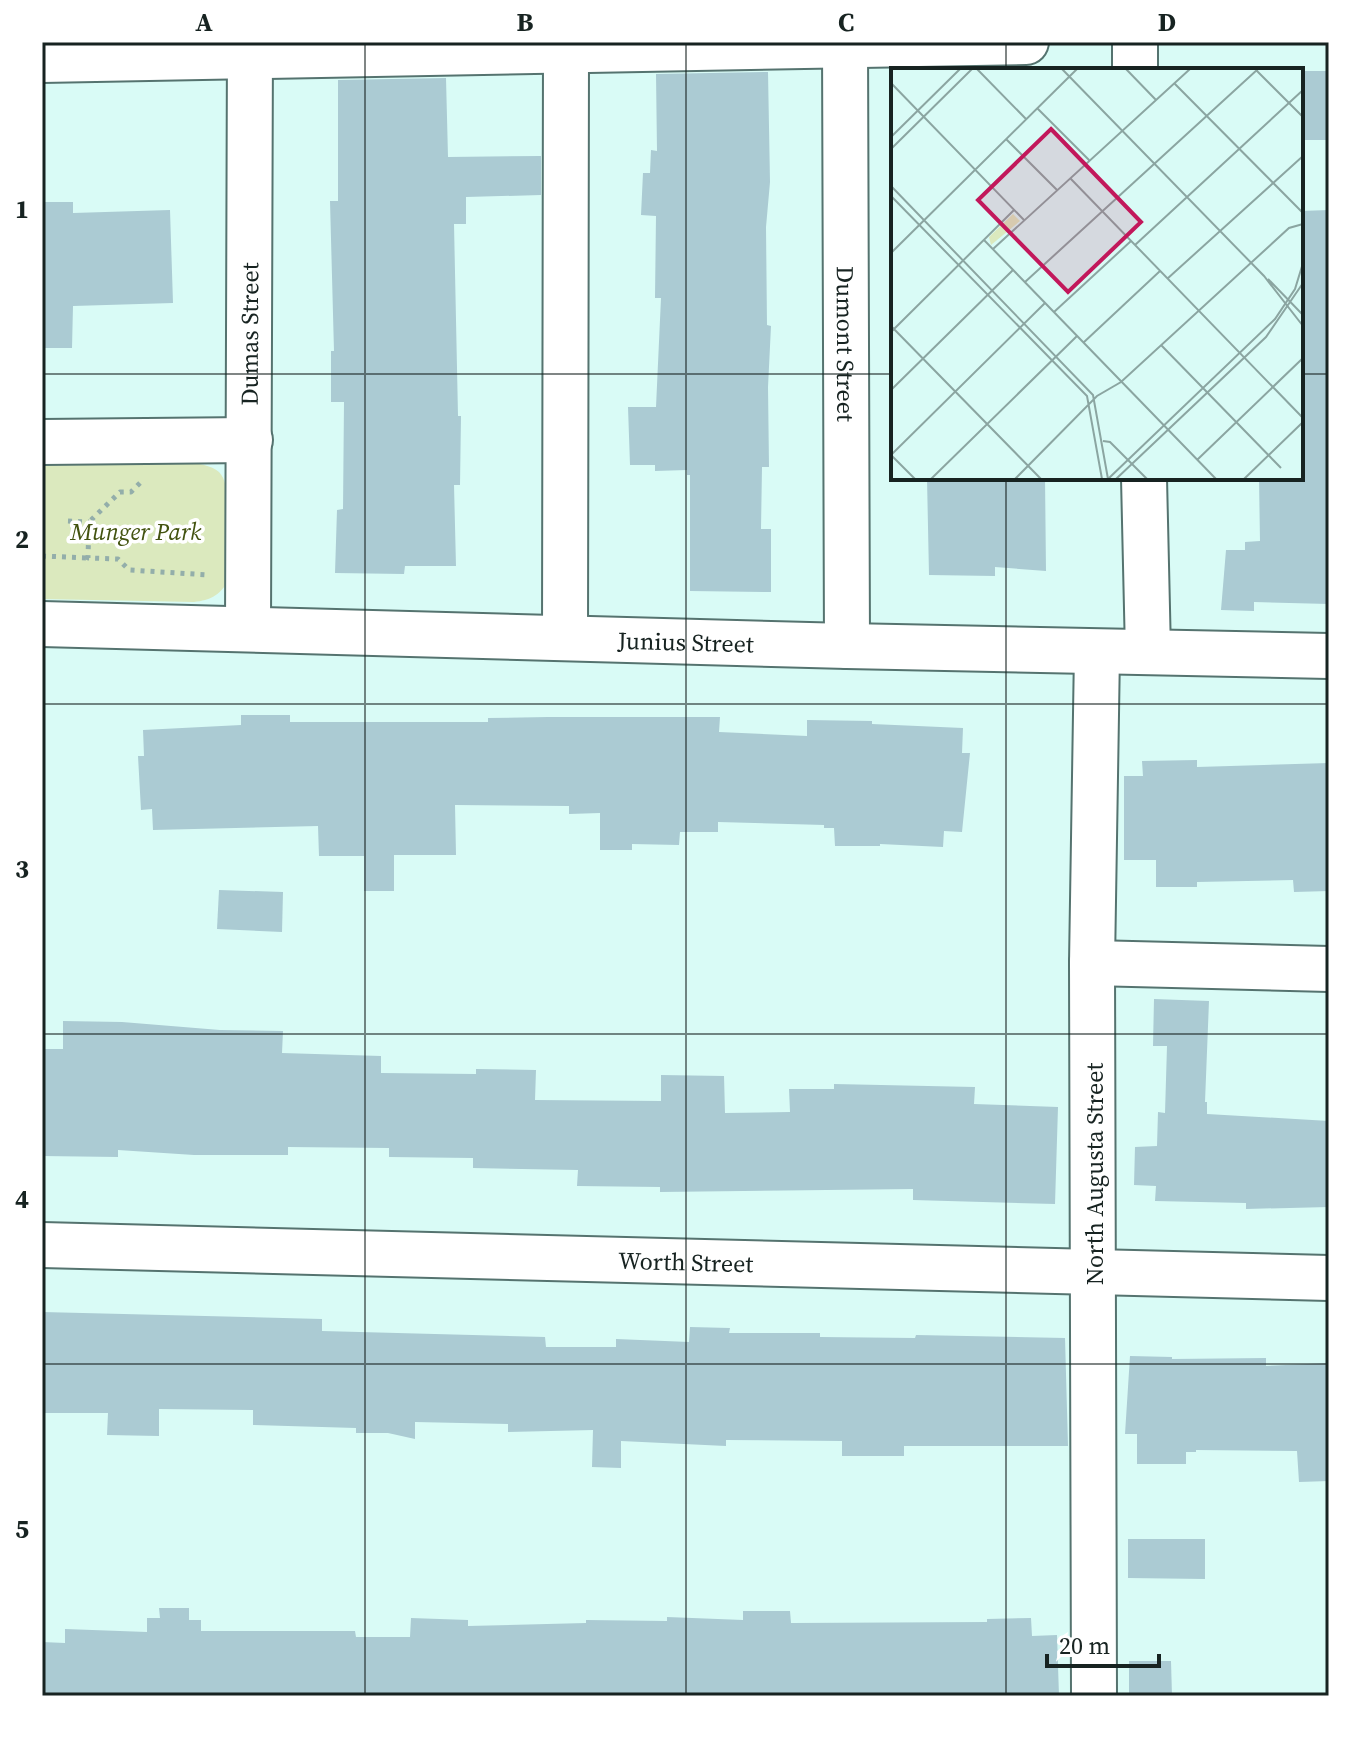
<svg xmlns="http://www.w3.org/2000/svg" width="1371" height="1738" viewBox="0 0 1371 1738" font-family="'Source Serif 4',serif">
  <rect width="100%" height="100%" fill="#d9fbf6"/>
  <path fill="#dbe9be" d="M 140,460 C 159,461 205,459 219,472 C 235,487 228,559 228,582 C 218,596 211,600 194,602 L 42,599 L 42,461 Z"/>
  <g fill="#abcbd3">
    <rect x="1301" y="71" width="28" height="69"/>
    <polygon points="768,72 770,182 766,227 767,325 771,326 768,387 769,467 762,467 761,529 771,529 771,592 690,591 690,475 687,475 687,470 655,471 655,465 630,465 628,407 656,407 661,298 655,298 656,216 641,215 643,173 650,173 651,150 657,151 656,74"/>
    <polygon points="446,78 448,157 541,156 541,195 466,197 466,224 454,224 458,416 461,416 460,485 454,485 456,566 405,566 404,574 335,573 337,510 343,509 344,402 331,402 331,351 334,351 330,201 338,201 338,80"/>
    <polygon points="42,202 73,202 73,213 170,210 173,303 73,306 72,348 42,348"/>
    <polygon points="1329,210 1329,604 1254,602 1254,611 1221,610 1226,550 1245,550 1245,542 1260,541 1259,478 1301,478 1301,211"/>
    <polygon points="927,478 1045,478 1046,571 995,567 995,576 929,575"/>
    <polygon points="241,715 290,715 290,722 488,722 488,718 548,717 720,717 719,732 807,736 807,720 872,721 872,724 963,728 962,753 970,753 962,832 944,831 943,847 880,844 880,846 835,846 834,828 824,828 824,825 718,822 718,832 680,832 679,845 632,844 632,850 600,850 600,813 569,814 569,806 455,805 456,855 394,855 394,891 364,891 364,856 319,856 318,826 153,830 152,809 141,810 138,756 144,756 143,730 241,725"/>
    <polygon points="1197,760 1197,767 1329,763 1329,891 1294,892 1293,880 1197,882 1197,887 1156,887 1156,860 1124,860 1124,776 1143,776 1142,761"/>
    <polygon points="219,890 283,892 282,932 217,929"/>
    <polygon points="1154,999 1209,1001 1205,1102 1207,1102 1207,1114 1329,1121 1329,1207 1246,1209 1246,1203 1155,1201 1156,1186 1134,1185 1135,1147 1157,1146 1158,1112 1165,1113 1167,1046 1153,1046"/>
    <polygon points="63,1021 122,1022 220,1030 283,1031 282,1053 381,1056 381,1073 476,1074 476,1069 536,1070 535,1100 661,1101 661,1075 724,1076 725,1113 790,1112 789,1089 834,1089 834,1084 975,1087 974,1104 1058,1107 1055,1204 913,1200 913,1189 660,1192 660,1187 577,1186 578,1170 473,1168 473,1158 389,1157 389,1148 288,1147 288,1155 194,1155 118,1150 118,1157 42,1156 42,1049 63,1049"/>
    <polygon points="42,1312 322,1319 322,1331 545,1337 546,1347 616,1347 616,1339 689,1342 690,1327 730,1328 729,1333 820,1333 820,1337 915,1338 916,1335 1065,1338 1068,1446 904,1446 904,1456 842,1456 842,1441 726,1440 726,1446 621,1441 621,1468 592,1467 593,1430 508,1432 508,1424 415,1422 415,1439 388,1433 356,1433 356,1428 253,1425 253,1410 159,1409 159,1436 107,1435 108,1413 42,1413"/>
    <polygon points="1130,1356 1172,1357 1172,1359 1266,1358 1266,1366 1329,1363 1329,1481 1299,1482 1297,1451 1196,1450 1196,1452 1186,1452 1186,1464 1137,1464 1137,1434 1125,1434"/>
    <polygon points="1128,1539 1205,1539 1205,1579 1128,1578"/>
    <polygon points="159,1608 189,1608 189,1620 201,1620 201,1631 355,1631 356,1637 410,1637 411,1618 468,1620 468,1626 586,1623 586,1620 667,1621 667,1617 743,1620 743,1611 790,1611 791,1623 987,1622 987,1619 1031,1618 1032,1636 1057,1635 1059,1696 42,1696 42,1642 65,1643 65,1629 147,1632 147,1618 160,1618"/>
    <polygon points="1129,1661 1171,1661 1172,1696 1129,1696"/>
  </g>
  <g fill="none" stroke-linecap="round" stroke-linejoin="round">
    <defs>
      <g id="minor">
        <path id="s1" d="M 845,42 L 847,646"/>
        <polyline points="1135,42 1135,70"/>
        <polyline points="42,60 1026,42"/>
        <polyline points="42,442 250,440"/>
        <polyline points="1144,478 1148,652"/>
        <path id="s2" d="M 42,624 L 847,646 L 1329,656"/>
        <path id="s3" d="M 248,628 L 250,42"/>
        <polyline points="565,638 566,51"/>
        <polyline points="1092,963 1329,969"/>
        <path id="s4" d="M 42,1245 L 1329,1278"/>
        <polyline points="1094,1696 1092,963 1097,652"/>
      </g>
    </defs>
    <use href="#minor" stroke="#55736f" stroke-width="48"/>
    <g stroke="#93aeaa" stroke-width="5" stroke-dasharray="4 6" stroke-linecap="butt">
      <polyline points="140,483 131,492 120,492 89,522 88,558 118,559 129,570 210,575"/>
      <polyline points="68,521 89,522"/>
      <polyline points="42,556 88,558"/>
    </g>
    <use href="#minor" stroke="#fff" stroke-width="44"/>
  </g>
  <path fill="none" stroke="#172321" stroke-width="2" stroke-opacity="0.55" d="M 365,42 L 365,1696M 686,42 L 686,1696M 1006,42 L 1006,70M 42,374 L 893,374M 1301,374 L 1329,374M 1006,478 L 1006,1696M 42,704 L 1329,704M 42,1034 L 1329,1034M 42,1364 L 1329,1364"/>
  <g text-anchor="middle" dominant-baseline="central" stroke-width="7" stroke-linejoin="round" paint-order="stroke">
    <g font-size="24" fill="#172321" stroke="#fff">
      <text stroke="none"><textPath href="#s3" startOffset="294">Dumas Street</textPath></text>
      <text stroke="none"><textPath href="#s1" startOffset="302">Dumont Street</textPath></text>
      <text stroke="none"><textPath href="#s2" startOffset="644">Junius Street</textPath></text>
      <text transform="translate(1094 1174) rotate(-90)">North Augusta Street</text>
      <text stroke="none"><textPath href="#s4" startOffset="644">Worth Street</textPath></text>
    </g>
    <g font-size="24" font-style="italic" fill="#435310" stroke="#fff">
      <text x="136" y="531">Munger Park</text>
    </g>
  </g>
  <g transform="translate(891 68)">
    <rect width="412" height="412" fill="#d9fbf6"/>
    <path d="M 122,146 L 129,153 L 100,177 L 98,169 Z" fill="#dbe9be"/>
    <path fill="none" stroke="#8ba5a1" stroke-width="2" d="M 86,1 L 135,51M 171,1 L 373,208 L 412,258M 235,1 L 265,32M 365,2 L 412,49M 0,15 L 133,152M 283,15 L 412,145M 146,40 L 198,92M 0,69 L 69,1M 115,71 L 166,122M 0,81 L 81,1M 179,110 L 412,350M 0,118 L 202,327 L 217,411M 0,128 L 196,328 L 211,411M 93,172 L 325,411M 244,177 L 412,22M 102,181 L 299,1M 0,185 L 186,1M 276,211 L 412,88M 377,211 L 412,247M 134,214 L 367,1M 163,244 L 240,173M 0,258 L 150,411M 0,264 L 123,142M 192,275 L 269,203M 270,277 L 390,400M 0,322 L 122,202M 212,373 L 219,374 L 256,411M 306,392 L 412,290M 24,411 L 0,387 L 154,235M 40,411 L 186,268M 124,411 L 206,328 L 230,314 L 398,160 L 412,156M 217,411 L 384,251 L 404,221 L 412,195M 225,411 L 375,269 L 412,215M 353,411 L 412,354"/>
    <path fill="#c2185b" fill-opacity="0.15" stroke="#c2185b" stroke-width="4" d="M 160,61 L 250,154 L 177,224 L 87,132 Z"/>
    <rect width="412" height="412" fill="none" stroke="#172321" stroke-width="4"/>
  </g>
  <rect width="1371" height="1738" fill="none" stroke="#ffffff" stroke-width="88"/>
  <path d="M1047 1654v12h112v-12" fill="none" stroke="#172321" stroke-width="4"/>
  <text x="1059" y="1654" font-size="24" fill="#172321" stroke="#ffffff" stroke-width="6" paint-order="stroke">20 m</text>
  <rect x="44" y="44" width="1283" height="1650" fill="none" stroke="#172321" stroke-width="3"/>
  <g font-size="26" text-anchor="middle" font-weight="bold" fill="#172321">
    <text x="204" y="31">A</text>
    <text x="525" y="31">B</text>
    <text x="846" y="31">C</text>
    <text x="1167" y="31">D</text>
    <text x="22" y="218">1</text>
    <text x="22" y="548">2</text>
    <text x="22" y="878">3</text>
    <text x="22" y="1208">4</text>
    <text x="22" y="1538">5</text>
  </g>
</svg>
